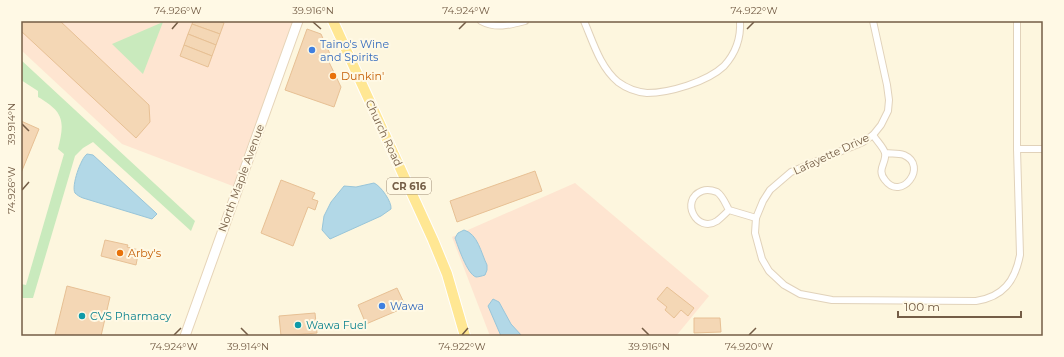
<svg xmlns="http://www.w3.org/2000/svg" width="1064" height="357" viewBox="0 0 1064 357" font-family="Montserrat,sans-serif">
  <rect width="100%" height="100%" fill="#fdf6de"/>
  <g fill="#fee5d1">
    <polygon points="21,21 298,21 238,188 122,144 21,50"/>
    <polygon points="575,183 709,296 676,336 490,336 452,237"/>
  </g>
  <g fill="#c9eabd">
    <polygon points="163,22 143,74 112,44"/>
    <path d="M 21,60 L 195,221 L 191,231 L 93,142 L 83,148 L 75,156 L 33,298 L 21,298 L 21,284 L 26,285 L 64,154 L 58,149 C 65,121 64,112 38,97 L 38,91 L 21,80 Z"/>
  </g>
  <g fill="#b2d8e7" stroke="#98c5d9">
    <path d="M 87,154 L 93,155 L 155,212 L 157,214 L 152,219 L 83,198 C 80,197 77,195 75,193 C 71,186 81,158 87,154 Z"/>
    <path d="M 374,183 C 381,186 392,202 391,209 L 381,216 L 330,239 L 322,230 L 324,216 L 331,202 L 344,186 L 356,187 Z"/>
    <path d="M 464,230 C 478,234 481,253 487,265 L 487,270 L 485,275 C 482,276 478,277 476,277 C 467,274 458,246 455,238 L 458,233 Z"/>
    <polygon points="493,299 499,302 511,324 522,336 501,336 488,306"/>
  </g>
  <g fill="#f4d7b5" stroke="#e7c094">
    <polygon points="21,21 60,21 149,105 150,122 136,138 21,31"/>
    <polygon points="193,21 218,21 224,23 220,34 192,24"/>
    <polygon points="192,24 220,34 216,45 188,34"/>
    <polygon points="307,29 321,34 330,54 328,60 341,87 334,107 285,90"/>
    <polygon points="188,34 216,45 212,56 184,45"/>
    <polygon points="184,45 212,56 208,67 180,56"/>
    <polygon points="21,121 39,129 21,173"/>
    <polygon points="535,171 542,191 457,222 450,201"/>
    <polygon points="281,180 315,193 312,199 318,201 315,210 308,207 293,246 261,233"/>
    <polygon points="105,240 128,245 127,247 139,250 136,265 101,256"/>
    <polygon points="67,286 110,297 101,336 55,335"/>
    <polygon points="667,287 694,308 688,316 681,310 674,318 665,310 667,307 657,299"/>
    <polygon points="397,288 406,307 366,324 358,305"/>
    <polygon points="315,313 317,333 281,336 279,316"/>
    <polygon points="694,318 720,318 721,332 694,333"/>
  </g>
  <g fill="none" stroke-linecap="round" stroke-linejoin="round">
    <defs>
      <g id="street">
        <path d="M 481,21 C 496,29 510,25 525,21"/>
        <path d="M 584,21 C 593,42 600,67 618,82 C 626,88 637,92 647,93 C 669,93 707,82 724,66 C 735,54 741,38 740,21"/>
        <path d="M 873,21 L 887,85 L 889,100 L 888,111 L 881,125 L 873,135 L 863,142 L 791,172 L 770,190 L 763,201 L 756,218 L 755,233 L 762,259 L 769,271 L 784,285 L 800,294 L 832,300 L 976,301 C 1003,297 1015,281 1020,255 L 1017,149 L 1017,21"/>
        <path d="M 873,135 C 876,140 884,148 885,153 C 887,163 876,169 885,180 C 901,202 929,166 904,155 C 898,153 891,154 885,153"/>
        <polyline points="1017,149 1043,149"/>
        <path d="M 729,210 C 726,205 723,196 717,192 C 712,190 707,189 702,191 C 679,200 697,234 717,221 C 721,218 725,214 729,210 L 756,218"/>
      </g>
      <polyline id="secondary" points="185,336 298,21"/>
      <polyline id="primary" points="333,21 433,240 447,274 465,336"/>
    </defs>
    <use href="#street" stroke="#e1d2ba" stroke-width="8"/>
    <use href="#secondary" stroke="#e6d4b8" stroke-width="11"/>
    <use href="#primary" stroke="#fff" stroke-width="12"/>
    <use href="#street" stroke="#fff" stroke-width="6"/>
    <use href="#secondary" stroke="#fff" stroke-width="9"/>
    <use href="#primary" stroke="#ffe793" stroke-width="10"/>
  </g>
  <path fill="none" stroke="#745d46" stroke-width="1.5" d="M 313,22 L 321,29M 172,29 L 178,22M 459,29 L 466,22M 747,29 L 754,22M 22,124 L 29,131M 22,190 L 29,182M 241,328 L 248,335M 642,328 L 649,335M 174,335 L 181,328M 462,335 L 468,328M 749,335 L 756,328"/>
  <g fill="#3f7fe0" stroke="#fff9e5" stroke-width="1.5">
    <circle cx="312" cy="50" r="4"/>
    <circle cx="382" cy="306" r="4"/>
  </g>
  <g fill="#e8710a" stroke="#fff9e5" stroke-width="1.5">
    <circle cx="333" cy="76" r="4"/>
    <circle cx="120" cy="253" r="4"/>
  </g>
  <g fill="#0f9aa8" stroke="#fff9e5" stroke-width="1.5">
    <circle cx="82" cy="316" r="4"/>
    <circle cx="298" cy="325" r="4"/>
  </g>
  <g text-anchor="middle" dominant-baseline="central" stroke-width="4" stroke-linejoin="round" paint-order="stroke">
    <rect fill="#fff9e5" stroke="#9e8c76" stroke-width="1" x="387" y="178" width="44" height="16" rx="3"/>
    <g font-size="10" font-weight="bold" fill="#745d46">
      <text x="409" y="186">CR 616</text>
    </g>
    <g font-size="11" fill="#366cbe" stroke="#fff9e5" text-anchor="start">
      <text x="320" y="44">Taino's Wine<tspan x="320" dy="13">and Spirits</tspan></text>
      <text x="390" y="306">Wawa</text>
    </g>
    <g font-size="11" fill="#c56008" stroke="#fff9e5" text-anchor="start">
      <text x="341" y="76">Dunkin'</text>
      <text x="128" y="253">Arby's</text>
    </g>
    <g font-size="11" fill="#745d46" stroke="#fff9e5">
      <text transform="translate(384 133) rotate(65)">Church Road</text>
      <text transform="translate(831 154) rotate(-25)">Lafayette Drive</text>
      <text transform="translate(241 178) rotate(-70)">North Maple Avenue</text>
    </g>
    <g font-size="11" fill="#0d838f" stroke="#fff9e5" text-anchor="start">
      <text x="90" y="316">CVS Pharmacy</text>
      <text x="306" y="325">Wawa Fuel</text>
    </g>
  </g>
  <rect width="1064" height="357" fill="none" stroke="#fff9e5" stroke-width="44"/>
  <path d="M898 311v6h123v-6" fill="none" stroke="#745d46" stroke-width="2"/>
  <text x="904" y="311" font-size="12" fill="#745d46" stroke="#fff9e5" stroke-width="3" paint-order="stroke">100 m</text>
  <rect x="22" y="22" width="1020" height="313" fill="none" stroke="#745d46" stroke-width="1.5"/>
  <g font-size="10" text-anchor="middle" fill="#745d46">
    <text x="178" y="14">74.926°W</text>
    <text x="313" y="14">39.916°N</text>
    <text x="466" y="14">74.924°W</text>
    <text x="754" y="14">74.922°W</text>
    <text transform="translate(11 124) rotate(-90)" y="4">39.914°N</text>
    <text transform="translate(11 190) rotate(-90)" y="4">74.926°W</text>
    <text x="174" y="350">74.924°W</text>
    <text x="248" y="350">39.914°N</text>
    <text x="462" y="350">74.922°W</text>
    <text x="649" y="350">39.916°N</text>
    <text x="749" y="350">74.920°W</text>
  </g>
</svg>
